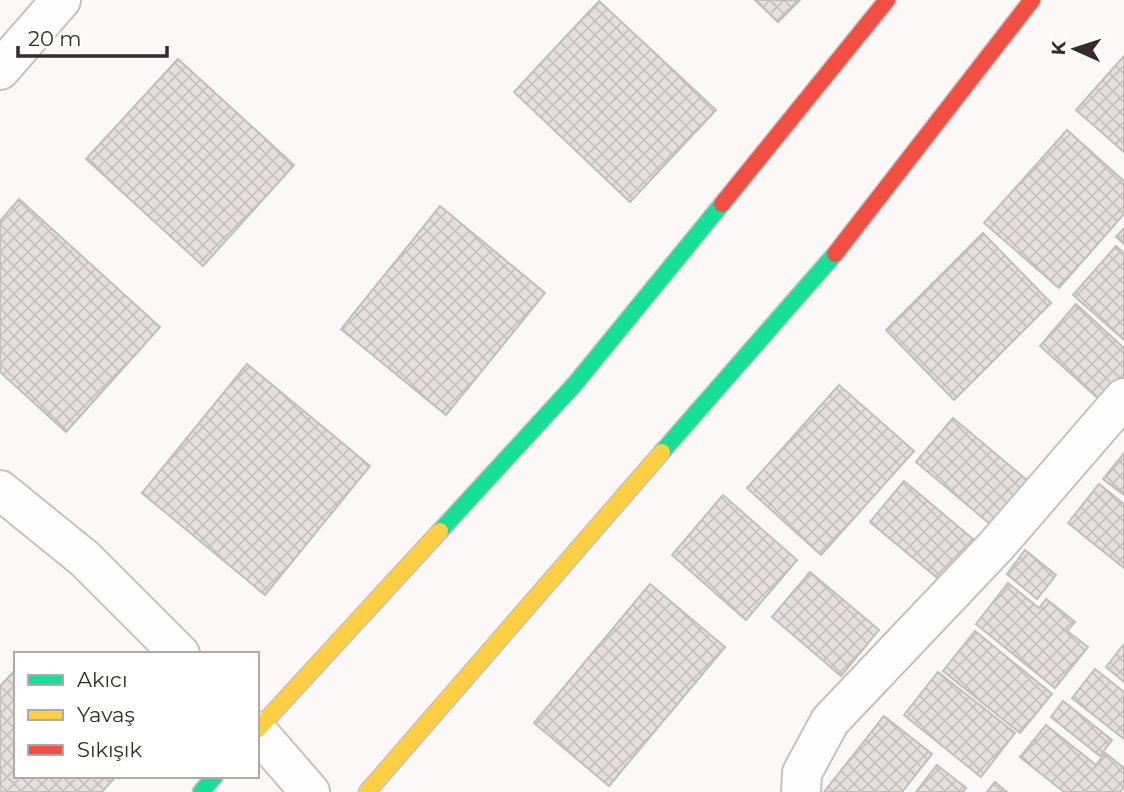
<svg xmlns="http://www.w3.org/2000/svg" width="1124" height="792" viewBox="0 0 1124 792" font-family="Montserrat,sans-serif">
  <defs>
    <pattern id="building-cross-hatch" width="8" height="8" patternUnits="userSpaceOnUse" patternTransform="scale(1.75)"><rect width="8" height="8" fill="#e6dfdd"/><path d="M0 0l8 8M0 8l8-8" fill="none" stroke="#c6c0be"/></pattern>
  </defs>
  <rect width="100%" height="100%" fill="#fbf8f7"/>
  <g fill="url(#building-cross-hatch)" stroke="#c3bdbb" stroke-width="2">
    <polygon points="755,0 800,0 778,22"/>
    <polygon points="599,1 716,110 630,202 514,92"/>
    <polygon points="1124,56 1124,152 1076,110"/>
    <polygon points="178,59 294,165 203,266 86,159"/>
    <polygon points="1067,130 1124,181 1124,214 1059,288 984,223"/>
    <polygon points="19,199 160,327 66,432 0,372 0,221"/>
    <polygon points="440,206 545,293 446,415 341,329"/>
    <polygon points="1124,228 1124,244 1116,237"/>
    <polygon points="983,233 1051,303 954,400 886,330"/>
    <polygon points="1116,246 1124,253 1124,340 1073,295"/>
    <polygon points="1076,304 1124,348 1124,375 1101,401 1040,346"/>
    <polygon points="247,364 370,466 265,595 142,493"/>
    <polygon points="839,385 914,451 821,555 747,488"/>
    <polygon points="953,418 1033,485 996,529 916,462"/>
    <polygon points="1124,453 1124,495 1103,479"/>
    <polygon points="904,481 974,540 941,581 870,522"/>
    <polygon points="1099,484 1124,504 1124,568 1068,523"/>
    <polygon points="723,495 797,560 746,620 672,555"/>
    <polygon points="1025,550 1056,575 1037,599 1007,574"/>
    <polygon points="810,572 879,630 841,676 772,617"/>
    <polygon points="1008,583 1039,608 1046,599 1075,622 1067,631 1088,647 1055,688 976,624"/>
    <polygon points="650,584 725,647 609,786 534,723"/>
    <polygon points="975,631 1052,694 1020,733 943,671"/>
    <polygon points="1124,644 1124,682 1106,667"/>
    <polygon points="16,669 16,776 116,776 102,792 0,792 0,686"/>
    <polygon points="1095,669 1124,692 1124,739 1072,698"/>
    <polygon points="938,672 1015,733 981,777 904,715"/>
    <polygon points="1063,701 1112,740 1100,756 1051,717"/>
    <polygon points="884,716 932,754 902,792 824,792"/>
    <polygon points="1046,725 1096,765 1105,753 1124,768 1124,787 1120,792 1064,792 1020,757"/>
    <polygon points="937,765 966,788 963,792 916,792"/>
    <polygon points="995,782 1007,792 987,792"/>
  </g>
  <g fill="none" stroke-linecap="round" stroke-linejoin="round">
    <defs>
      <g id="street">
        <polyline points="0,70 61,0"/>
        <polyline points="0,490 85,559 180,654"/>
        <polyline points="257,731 310,792"/>
        <polyline points="801,792 802,773 830,721 996,546 1124,398"/>
      </g>
      <g id="fast">
        <polyline points="662,452 835,254"/>
        <polyline points="440,531 575,384 722,204"/>
        <polyline points="201,792 215,776"/>
      </g>
      <g id="slow">
        <polyline points="257,730 440,531"/>
        <polyline points="367,792 662,452"/>
      </g>
      <g id="jam">
        <polyline points="722,204 887,0"/>
        <polyline points="835,254 1032,0"/>
      </g>
    </defs>
    <use href="#street" stroke="#c7c0bf" stroke-width="42"/>
    <use href="#fast" stroke="#c7c0bf" stroke-width="19"/>
    <use href="#slow" stroke="#c7c0bf" stroke-width="19"/>
    <use href="#jam" stroke="#c7c0bf" stroke-width="19"/>
    <use href="#street" stroke="#fefefe" stroke-width="38"/>
    <use href="#fast" stroke="#16e098" stroke-width="16"/>
    <use href="#slow" stroke="#ffcf43" stroke-width="16"/>
    <use href="#jam" stroke="#f24e42" stroke-width="16"/>
  </g>
  <rect x="14" y="652" width="245" height="126" fill="#ffffff" stroke="#afaaa9" stroke-width="2"/>
  <rect x="28" y="675" width="35" height="10" fill="#16e098" stroke="#afaaa9" stroke-width="2"/>
  <text x="77" y="687" font-size="21" fill="#362b29">Akıcı</text>
  <rect x="28" y="710" width="35" height="10" fill="#ffcf43" stroke="#afaaa9" stroke-width="2"/>
  <text x="77" y="722" font-size="21" fill="#362b29">Yavaş</text>
  <rect x="28" y="745" width="35" height="10" fill="#f24e42" stroke="#afaaa9" stroke-width="2"/>
  <text x="77" y="757" font-size="21" fill="#362b29">Sıkışık</text>
  <g transform="translate(1075 49) rotate(273)" stroke="#ffffff" stroke-width="5" paint-order="stroke">
  <path d="M0-5L12 26L0 18L-12 26Z" fill="#362b29"/>
  <text y="-10" font-size="19" font-weight="bold" text-anchor="middle" fill="#362b29">K</text>
  </g>
  <path d="M18 46v10h149v-10" fill="none" stroke="#362b29" stroke-width="3.5"/>
  <text x="28" y="46" font-size="21" fill="#362b29" stroke="#ffffff" stroke-width="5" paint-order="stroke">20 m</text>
</svg>
